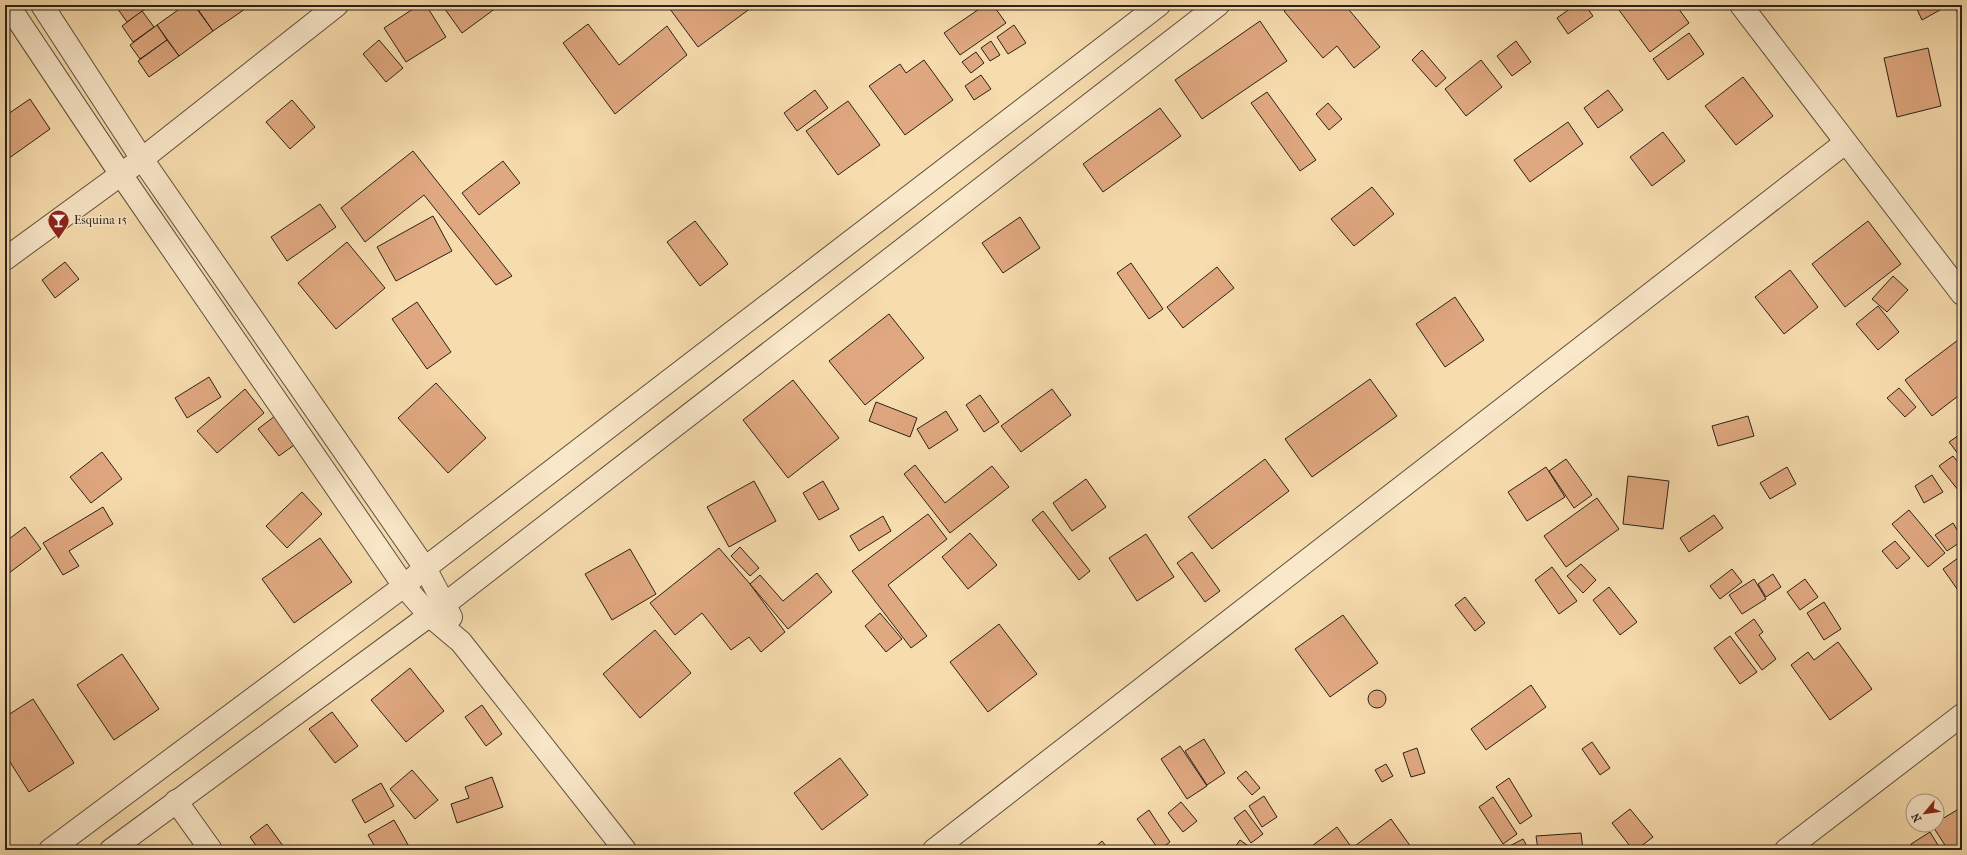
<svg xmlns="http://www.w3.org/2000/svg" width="1967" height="855" viewBox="0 0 1967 855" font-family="'IM FELL French Canon',serif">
  <rect width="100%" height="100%" fill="#f7dcad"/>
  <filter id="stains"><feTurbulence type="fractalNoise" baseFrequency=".005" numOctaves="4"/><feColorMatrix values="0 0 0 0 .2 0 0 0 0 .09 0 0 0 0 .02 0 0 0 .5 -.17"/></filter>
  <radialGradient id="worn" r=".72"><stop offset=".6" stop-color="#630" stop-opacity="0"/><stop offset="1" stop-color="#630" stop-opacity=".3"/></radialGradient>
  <g fill="#e0a880" stroke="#2b2119">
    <polygon points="115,5 151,5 127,22"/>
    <polygon points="185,5 194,5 213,31 179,56 157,25"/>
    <polygon points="195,5 246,5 248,7 213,31"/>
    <polygon points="419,5 426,5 446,37 406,62 384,28"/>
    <polygon points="442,5 500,5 462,33"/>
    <polygon points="667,5 755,5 698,47"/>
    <polygon points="985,5 993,5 1006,23 960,55 944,33"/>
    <polygon points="1291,5 1345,5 1380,47 1354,68 1337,46 1323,58 1284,11"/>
    <polygon points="1575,5 1585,5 1593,16 1568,34 1557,18"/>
    <polygon points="1618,5 1676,5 1689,23 1650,52 1616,6"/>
    <polygon points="1702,5 1713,5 1705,10"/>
    <polygon points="1915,5 1949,5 1922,20"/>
    <polygon points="1956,5 1962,5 1962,21 1954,6"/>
    <polygon points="142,11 154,27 133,42 122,26"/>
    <polygon points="1260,21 1287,61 1202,119 1175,80"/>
    <polygon points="588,24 619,65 667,26 687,55 615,114 563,43"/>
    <polygon points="157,25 167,40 140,59 130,45"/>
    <polygon points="1014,25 1026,43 1008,54 997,37"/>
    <polygon points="1689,33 1704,54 1668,80 1653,59"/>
    <polygon points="167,40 179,56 149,77 138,61"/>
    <polygon points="379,40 403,68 386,82 363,54"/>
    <polygon points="991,41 1000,55 990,61 981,48"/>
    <polygon points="1516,41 1531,62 1512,76 1497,56"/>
    <polygon points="1928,48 1941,106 1897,117 1884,58"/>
    <polygon points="1422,50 1446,78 1436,87 1412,60"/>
    <polygon points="976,52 984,63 971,73 962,62"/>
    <polygon points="924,60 953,100 905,135 869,86 900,64 906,73"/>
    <polygon points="1481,60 1502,87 1466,116 1445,89"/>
    <polygon points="981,75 991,89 974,100 965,86"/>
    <polygon points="1743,77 1773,116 1736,145 1705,106"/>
    <polygon points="815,90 828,108 797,131 784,113"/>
    <polygon points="1608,90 1623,110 1598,128 1584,108"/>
    <polygon points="1267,92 1316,160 1300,171 1251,103"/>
    <polygon points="30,99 50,129 5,161 5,116"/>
    <polygon points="292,100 315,127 290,149 266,122"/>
    <polygon points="848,101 880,145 838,175 806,131"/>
    <polygon points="1328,103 1342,119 1329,130 1316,114"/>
    <polygon points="1160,108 1181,136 1103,192 1083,164"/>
    <polygon points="1568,122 1583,144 1530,182 1514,160"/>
    <polygon points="1663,132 1685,161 1652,186 1630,157"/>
    <polygon points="413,151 512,276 496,285 424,195 365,242 341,208"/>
    <polygon points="503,161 520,183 479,215 462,193"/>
    <polygon points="1372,187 1394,214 1354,246 1331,219"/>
    <polygon points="320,204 336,227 287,261 271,237"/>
    <polygon points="433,216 452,251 396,281 377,247"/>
    <polygon points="1020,217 1040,248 1003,273 982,243"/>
    <polygon points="695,221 728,264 700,286 667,242"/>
    <polygon points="1868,221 1901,264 1845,307 1812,264"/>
    <polygon points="347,242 385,288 336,329 298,283"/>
    <polygon points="65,262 79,279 55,298 42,280"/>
    <polygon points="1131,263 1163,309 1149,319 1117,273"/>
    <polygon points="1217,267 1234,288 1183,328 1167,307"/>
    <polygon points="1790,270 1818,307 1784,334 1755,297"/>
    <polygon points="1893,276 1908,290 1887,312 1872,299"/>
    <polygon points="1455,297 1484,340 1445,367 1416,324"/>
    <polygon points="417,302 451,352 427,369 392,319"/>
    <polygon points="1878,306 1899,332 1878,350 1856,324"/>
    <polygon points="889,314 924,358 865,405 829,361"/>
    <polygon points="1962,337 1962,393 1932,416 1905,380"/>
    <polygon points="209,377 221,397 187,418 175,398"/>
    <polygon points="1370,379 1397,416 1312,477 1285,439"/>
    <polygon points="793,380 839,438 788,478 743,420"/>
    <polygon points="436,383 486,438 448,473 398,418"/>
    <polygon points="1899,388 1916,407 1905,417 1887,398"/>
    <polygon points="245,389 264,413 217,453 197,431"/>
    <polygon points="1052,389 1071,415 1021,452 1001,426"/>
    <polygon points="980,395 999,422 984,432 966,405"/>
    <polygon points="876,402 917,418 910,437 869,421"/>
    <polygon points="946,411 958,430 929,449 917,429"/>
    <polygon points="275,416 297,443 279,456 258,429"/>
    <polygon points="1748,416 1754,436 1718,446 1712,426"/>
    <polygon points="1962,433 1962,459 1949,442"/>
    <polygon points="102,452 122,479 91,503 70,477"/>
    <polygon points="1953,456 1962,467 1962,495 1939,466"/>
    <polygon points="1265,459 1289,491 1212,549 1188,517"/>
    <polygon points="1566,459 1592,495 1574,508 1549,471"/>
    <polygon points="915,465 945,503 992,466 1009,487 950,533 904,474"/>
    <polygon points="1546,467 1565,497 1527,521 1508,492"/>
    <polygon points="1787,467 1796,484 1770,499 1760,483"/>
    <polygon points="1932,475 1943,492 1924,503 1915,486"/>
    <polygon points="1628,476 1669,481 1663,529 1623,524"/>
    <polygon points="1086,479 1106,507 1072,531 1053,503"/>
    <polygon points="754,481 776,521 729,547 707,507"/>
    <polygon points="823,481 839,509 819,520 803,493"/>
    <polygon points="302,492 322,514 287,548 266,526"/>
    <polygon points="1597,498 1619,529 1566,567 1544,536"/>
    <polygon points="103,507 113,524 69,551 79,566 63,575 43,543"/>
    <polygon points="1909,510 1945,553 1928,567 1892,524"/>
    <polygon points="1043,511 1090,571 1079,580 1032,520"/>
    <polygon points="928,514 947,539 888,585 927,636 911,648 852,571"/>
    <polygon points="1714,515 1723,528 1689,552 1680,538"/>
    <polygon points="883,516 891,531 859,551 850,536"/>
    <polygon points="1953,523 1962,538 1962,541 1947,551 1935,535"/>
    <polygon points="25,527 41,549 5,576 5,542"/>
    <polygon points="970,533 997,565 968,589 942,557"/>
    <polygon points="1146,534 1174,577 1137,601 1109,558"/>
    <polygon points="320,538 352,582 294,623 262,579"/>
    <polygon points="1895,541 1910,558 1897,569 1882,551"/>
    <polygon points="740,547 759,568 750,576 731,556"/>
    <polygon points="719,548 750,584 785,632 761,652 749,637 731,650 702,613 675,635 650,603"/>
    <polygon points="630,549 656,594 612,620 585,574"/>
    <polygon points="1192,552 1220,591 1205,602 1177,563"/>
    <polygon points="1962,555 1962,596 1943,569"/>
    <polygon points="1581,564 1596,580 1583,593 1567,576"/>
    <polygon points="1552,567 1577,601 1559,614 1535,580"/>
    <polygon points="1732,569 1742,582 1720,599 1710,586"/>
    <polygon points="817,573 832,592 788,629 750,584 760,575 783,601"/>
    <polygon points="1773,574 1781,587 1766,597 1758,584"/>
    <polygon points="1754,579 1766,599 1742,614 1729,595"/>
    <polygon points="1805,579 1818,597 1800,610 1787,592"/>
    <polygon points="1609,587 1637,622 1620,635 1593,600"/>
    <polygon points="1465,597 1485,623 1475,631 1455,605"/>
    <polygon points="1824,602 1841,629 1824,640 1807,613"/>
    <polygon points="880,613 902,639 886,652 865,626"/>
    <polygon points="1343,615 1378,663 1330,697 1295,649"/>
    <polygon points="1754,619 1763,632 1759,635 1776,659 1762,670 1735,633"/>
    <polygon points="999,624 1037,674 988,712 950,662"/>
    <polygon points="655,630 691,673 640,718 603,674"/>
    <polygon points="1730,636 1757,672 1740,684 1714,648"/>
    <polygon points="1838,642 1872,689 1830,720 1791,665 1808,652 1814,660"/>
    <polygon points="122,654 159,709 114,740 77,685"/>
    <polygon points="410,668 444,711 406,742 371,700"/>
    <polygon points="1531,685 1546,707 1486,750 1471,729"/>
    <circle cx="1377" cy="699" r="9"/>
    <polygon points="33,699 74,763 29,792 5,754 5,717"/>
    <polygon points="482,705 502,734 486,746 465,717"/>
    <polygon points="332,712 358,746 335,763 309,729"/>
    <polygon points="1204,739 1225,773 1207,785 1185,751"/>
    <polygon points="1592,742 1610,768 1600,775 1582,749"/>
    <polygon points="1180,746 1207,786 1187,799 1161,759"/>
    <polygon points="1417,748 1425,773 1411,777 1403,753"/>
    <polygon points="840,758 868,795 822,830 794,793"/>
    <polygon points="1386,764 1393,776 1382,782 1375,770"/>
    <polygon points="412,770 438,800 415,819 390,789"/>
    <polygon points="1246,771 1260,788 1252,795 1237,778"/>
    <polygon points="492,777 503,807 457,823 451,804 469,798 465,787"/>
    <polygon points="1509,778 1532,816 1520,824 1496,787"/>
    <polygon points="381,783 394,806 365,823 352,800"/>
    <polygon points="1264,796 1277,817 1262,827 1249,806"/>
    <polygon points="1493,797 1517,834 1503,844 1479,807"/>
    <polygon points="1181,802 1197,821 1183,832 1168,813"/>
    <polygon points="1630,809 1653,837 1636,850 1633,850 1612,823"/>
    <polygon points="1149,810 1170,842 1159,850 1137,819"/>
    <polygon points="1245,810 1263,834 1251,843 1234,818"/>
    <polygon points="1957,810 1962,818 1962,850 1948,850 1932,825 1937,825 1937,822"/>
    <polygon points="1391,819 1411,847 1407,850 1308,849 1337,827 1352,848"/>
    <polygon points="394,820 411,850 377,850 368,835"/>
    <polygon points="267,824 286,850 259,850 250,837"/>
    <polygon points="1930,832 1941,850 1914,850 1911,844"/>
    <polygon points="1581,833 1583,850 1538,850 1536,836"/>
    <polygon points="1523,839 1529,850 1505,850 1504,849"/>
    <polygon points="1240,840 1254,850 1233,850"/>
    <polygon points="1102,841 1109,850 1092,850"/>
  </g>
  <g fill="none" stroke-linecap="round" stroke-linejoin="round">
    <defs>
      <g id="minor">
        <polyline points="8,5 120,173 404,586 429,615 461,642 625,850"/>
        <polyline points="42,5 142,159 425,568 451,617"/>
        <polyline points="1741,5 1962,294"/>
        <polyline points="5,259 142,159 337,5"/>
        <polyline points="176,801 211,850"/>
        <polyline points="50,850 404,586 425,568 1159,5"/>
        <polyline points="111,850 445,604 1218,5"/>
        <polyline points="934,850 1845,143"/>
        <polyline points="1786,850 1962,715"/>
      </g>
    </defs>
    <use href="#minor" stroke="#5e503e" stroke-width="24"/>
    <use href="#minor" stroke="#fae8ca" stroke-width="22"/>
  </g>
  <defs>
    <symbol id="bar-pin" viewBox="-11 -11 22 30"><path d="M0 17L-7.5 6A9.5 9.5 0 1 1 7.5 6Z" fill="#8f2418" stroke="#fae8ca"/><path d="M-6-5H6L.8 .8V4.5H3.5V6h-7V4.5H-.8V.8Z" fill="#fff"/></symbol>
  </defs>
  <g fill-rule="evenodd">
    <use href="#bar-pin" x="46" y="208" width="25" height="34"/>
  </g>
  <g text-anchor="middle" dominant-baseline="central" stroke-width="3" stroke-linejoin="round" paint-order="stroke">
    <g font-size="12" fill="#2b2119" stroke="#fae8ca" text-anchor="start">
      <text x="74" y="220">Esquina 15</text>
    </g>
  </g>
  <rect width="1967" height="855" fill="none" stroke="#f7dcad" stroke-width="20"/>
  <rect x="6" y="6" width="1955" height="843" fill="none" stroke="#2b2119" stroke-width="2"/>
  <rect x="10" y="10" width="1947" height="835" fill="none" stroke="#2b2119"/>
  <g transform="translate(1925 813) rotate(241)"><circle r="19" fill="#fae8ca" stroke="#a79883"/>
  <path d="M0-3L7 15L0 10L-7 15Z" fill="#8f2418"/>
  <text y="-6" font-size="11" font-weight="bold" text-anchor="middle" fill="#2b2119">N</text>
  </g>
  <rect width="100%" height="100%" filter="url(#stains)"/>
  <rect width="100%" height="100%" fill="url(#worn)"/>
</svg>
